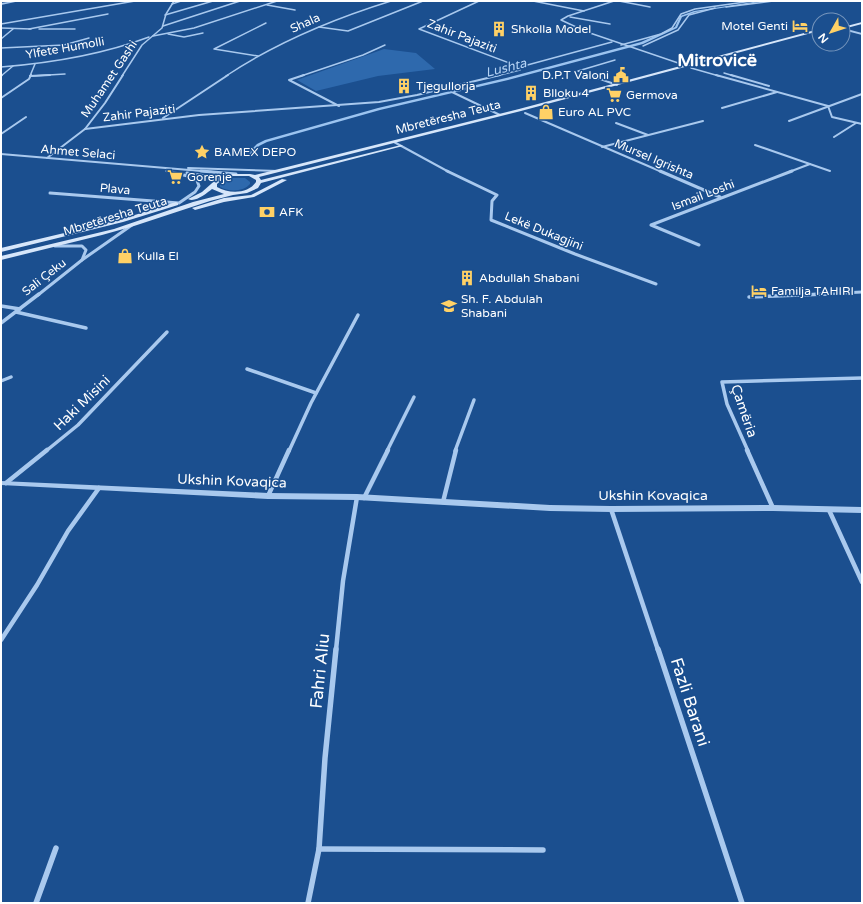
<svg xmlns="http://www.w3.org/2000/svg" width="863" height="904" viewBox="0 0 863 904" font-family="'Varela Round',sans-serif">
  <rect width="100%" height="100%" fill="#1b4f8f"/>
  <g fill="#2e69ad">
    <polygon points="384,49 416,53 435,69 378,76 316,91 297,80"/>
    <path d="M 230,178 L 245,178 L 250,182 L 250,184 C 243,192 229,192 220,187 L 220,183 Z"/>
  </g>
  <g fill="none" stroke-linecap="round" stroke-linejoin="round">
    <polygon fill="#9cc4f0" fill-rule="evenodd" points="760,1 766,1 696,12 682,17 677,28 643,44 508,80 380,110 267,142 259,146 250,155 247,154 257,144 265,140 378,108 506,78 641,42 675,27 680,16 694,11"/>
    <g stroke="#a9c9ee" stroke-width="1.5">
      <polyline points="479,1 419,29 520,67 520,70 496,76"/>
      <polyline points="533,1 584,11"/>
      <polyline points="614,1 568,16 561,20 587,32 687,66"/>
      <polyline points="619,1 650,7"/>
      <polyline points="172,4 181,1"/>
      <polyline points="267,5 295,10"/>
      <polyline points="726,7 773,1"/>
      <polyline points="165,15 213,1"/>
      <polyline points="570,17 610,24"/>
      <polyline points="1,24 135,1"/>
      <polyline points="163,26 240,1"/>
      <polyline points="319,27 348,31 423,1"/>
      <polyline points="1,28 31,29"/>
      <polyline points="29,29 108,14"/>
      <polyline points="39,29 75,29"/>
      <polyline points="168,34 184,37 203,33"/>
      <polyline points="153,36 194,28 277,1"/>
      <polyline points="1,39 13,29"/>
      <polyline points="621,45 661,34 672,28 681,14 695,9 752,1"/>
      <polyline points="643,46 678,30 689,15 715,8"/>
      <polyline points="1,48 64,45 89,38"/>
      <polyline points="258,56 214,49 266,23"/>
      <path d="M 1,67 C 52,63 101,55 149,37"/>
      <polyline points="520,67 612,42"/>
      <polyline points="691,68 719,76"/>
      <polyline points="724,73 734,76"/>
      <polyline points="1,76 13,66"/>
      <polyline points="30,76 35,64"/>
      <polyline points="32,76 65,74"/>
      <polyline points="122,76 142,45 162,28 166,14 174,1"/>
      <path d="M 226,76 C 277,42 333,19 391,1"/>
      <polyline points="301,76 363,55 385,45"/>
      <polyline points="592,76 578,71 615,60"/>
    </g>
    <g stroke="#a9c9ee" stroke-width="2">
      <polyline points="304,75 289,80 339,106"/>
      <polyline points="589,75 617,85"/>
      <polyline points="716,75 828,106"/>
      <polyline points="731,75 769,86"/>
      <polyline points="1,76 2,75"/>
      <polyline points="30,76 50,75"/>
      <polyline points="452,92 500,115"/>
      <polyline points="1,98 29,79 31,75"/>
      <polyline points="828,106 832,117 862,124"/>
      <polyline points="722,108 777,92"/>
      <polyline points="525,113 662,172"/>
      <polyline points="163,118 228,75"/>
      <polyline points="789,121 862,94"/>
      <polyline points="616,123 648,135"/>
      <polyline points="85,129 199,115 379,102 417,95 500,75"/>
      <polyline points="1,134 26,117"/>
      <polyline points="834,137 856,123"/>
      <polyline points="394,142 449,172"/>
      <polyline points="755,145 830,171"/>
      <polyline points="602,147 703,121"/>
      <polyline points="1,154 213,172"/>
      <polyline points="47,158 85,129 105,103 123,75"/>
      <polyline points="188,168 278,171"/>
      <polyline points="167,171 171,172"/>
      <polyline points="789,172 810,164"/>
    </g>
    <g stroke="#a9c9ee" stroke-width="3">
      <polyline points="201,171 236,174"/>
      <polyline points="447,171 497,195 492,201 491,220 575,254 656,284"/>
      <polyline points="660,171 720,197"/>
      <polyline points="187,173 205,176 215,182"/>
      <polyline points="50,193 179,203 195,192 199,186 196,178 167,171"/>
      <polyline points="699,245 651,225 792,171"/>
      <polyline points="55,246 82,246 86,250 82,260"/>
      <polyline points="38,295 82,260 132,225"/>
      <polyline points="803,295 862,292"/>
    </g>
    <g stroke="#a9c9ee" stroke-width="3.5">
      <polyline points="749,297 826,294"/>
      <polyline points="1,306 20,309"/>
      <polyline points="16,312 86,328"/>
      <polyline points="1,323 39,294"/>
      <polyline points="247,369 316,393"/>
      <polyline points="1,381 11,377"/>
      <polyline points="46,451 78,425 167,332"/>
      <polyline points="289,451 311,403 358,315"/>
      <polyline points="387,451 414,397"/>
      <polyline points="455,451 474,400"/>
      <polyline points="748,451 727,404 722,382 862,378"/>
    </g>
    <g stroke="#a9c9ee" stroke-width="4.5">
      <polyline points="747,450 773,508"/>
      <polyline points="6,483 47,450"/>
      <polyline points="268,496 289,450"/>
      <polyline points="364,498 388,450"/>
      <polyline points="443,502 456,450"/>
      <polyline points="611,509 658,650"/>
      <polyline points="829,510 862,582"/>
      <polyline points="1,640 37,585 68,531 99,488"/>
      <polyline points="336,650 343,581 357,497"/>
    </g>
    <g stroke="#a9c9ee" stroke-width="5.5">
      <polyline points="658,649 742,903"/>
      <polyline points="319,849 543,850"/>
      <polyline points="36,903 56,848"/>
      <polyline points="308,903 319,849 325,758 336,649"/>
    </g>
    <g fill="#a9c9ee" fill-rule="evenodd">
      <polygon points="14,1 20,1 1,5 1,3"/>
      <polygon points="843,28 862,33 862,35 843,30"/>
      <polygon points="1,481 268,493 357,494 550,505 611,506 773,505 862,507 862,513 773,511 611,512 550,511 357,500 268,499 1,485"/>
    </g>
    <g fill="#d6e6fa" fill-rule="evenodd">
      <polygon points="862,22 862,24 843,29 843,27"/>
      <path d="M 819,29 L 819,31 L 521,111 L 259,177 L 261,180 L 401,145 L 403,146 L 261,183 L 258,188 L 247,193 L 233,195 L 210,201 L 134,226 L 102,235 L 1,260 L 1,256 L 114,229 L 193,202 L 224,194 L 212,189 C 207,193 195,203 188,199 L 202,192 L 220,176 L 233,174 L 250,174 L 255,175 L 519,109 ZM 233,176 L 249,176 L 256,180 L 256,182 C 248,194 229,194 217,187 L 217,184 L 224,178 Z"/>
      <polygon points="282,179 287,180 254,197 224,202 195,210 192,208 224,198 251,195"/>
      <polygon points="176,202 178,203 178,205 123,222 1,252 1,248 119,220"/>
    </g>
  </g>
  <defs>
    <symbol id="hotel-bare" viewBox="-9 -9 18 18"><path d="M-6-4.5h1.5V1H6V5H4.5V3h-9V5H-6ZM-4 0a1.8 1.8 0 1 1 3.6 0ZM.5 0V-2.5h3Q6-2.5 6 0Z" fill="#ffd166" stroke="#1b4f8f" stroke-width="2.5" paint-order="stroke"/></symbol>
    <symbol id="building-bare" viewBox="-9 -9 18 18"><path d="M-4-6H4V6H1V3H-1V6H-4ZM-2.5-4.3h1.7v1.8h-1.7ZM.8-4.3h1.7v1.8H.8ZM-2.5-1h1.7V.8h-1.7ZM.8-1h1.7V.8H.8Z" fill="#ffd166" stroke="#1b4f8f" stroke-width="2.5" paint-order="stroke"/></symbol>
    <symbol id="civic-bare" viewBox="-9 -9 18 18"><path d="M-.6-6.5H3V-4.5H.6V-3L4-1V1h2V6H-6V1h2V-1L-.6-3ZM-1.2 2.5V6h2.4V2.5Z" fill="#ffd166" stroke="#1b4f8f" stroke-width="2.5" paint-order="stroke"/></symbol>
    <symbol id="supermarket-bare" viewBox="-9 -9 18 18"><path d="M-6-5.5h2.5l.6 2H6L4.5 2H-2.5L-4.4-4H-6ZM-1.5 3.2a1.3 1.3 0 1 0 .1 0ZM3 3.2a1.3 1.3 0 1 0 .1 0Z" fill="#ffd166" stroke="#1b4f8f" stroke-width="2.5" paint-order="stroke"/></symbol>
    <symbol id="shop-bare" viewBox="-9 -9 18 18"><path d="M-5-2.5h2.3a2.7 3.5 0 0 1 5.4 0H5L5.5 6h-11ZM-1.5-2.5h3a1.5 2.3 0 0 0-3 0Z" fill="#ffd166" stroke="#1b4f8f" stroke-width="2.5" paint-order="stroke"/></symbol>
    <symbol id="sight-bare" viewBox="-9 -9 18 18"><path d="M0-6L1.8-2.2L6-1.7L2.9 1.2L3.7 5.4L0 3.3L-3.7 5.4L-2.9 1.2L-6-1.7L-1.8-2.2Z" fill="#ffd166" stroke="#1b4f8f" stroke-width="2.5" paint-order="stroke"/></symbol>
    <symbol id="bank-bare" viewBox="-9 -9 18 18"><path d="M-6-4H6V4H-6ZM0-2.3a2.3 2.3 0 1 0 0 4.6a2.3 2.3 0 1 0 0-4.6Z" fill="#ffd166" stroke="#1b4f8f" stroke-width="2.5" paint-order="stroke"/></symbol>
    <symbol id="school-bare" viewBox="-9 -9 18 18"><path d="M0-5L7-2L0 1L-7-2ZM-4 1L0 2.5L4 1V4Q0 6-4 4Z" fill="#ffd166" stroke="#1b4f8f" stroke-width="2.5" paint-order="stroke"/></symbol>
  </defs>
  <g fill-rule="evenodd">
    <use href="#hotel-bare" x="789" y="15" width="22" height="22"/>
    <use href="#building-bare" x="488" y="18" width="22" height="22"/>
    <use href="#civic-bare" x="610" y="64" width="22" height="22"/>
    <use href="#building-bare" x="393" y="75" width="22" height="22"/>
    <use href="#building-bare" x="520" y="82" width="22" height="22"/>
    <use href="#supermarket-bare" x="603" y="84" width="22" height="22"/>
    <use href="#shop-bare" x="535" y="101" width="22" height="22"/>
    <use href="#sight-bare" x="191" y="141" width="22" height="22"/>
    <use href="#supermarket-bare" x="164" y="166" width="22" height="22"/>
    <use href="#bank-bare" x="256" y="201" width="22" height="22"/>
    <use href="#shop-bare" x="114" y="245" width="22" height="22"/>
    <use href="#building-bare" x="456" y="267" width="22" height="22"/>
    <use href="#hotel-bare" x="748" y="280" width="22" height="22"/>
    <use href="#school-bare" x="438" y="295" width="22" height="22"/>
  </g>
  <g text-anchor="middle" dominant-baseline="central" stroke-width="3" stroke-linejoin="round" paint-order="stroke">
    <g font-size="12" fill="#fff" stroke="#1b4f8f">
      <text transform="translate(305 23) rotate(-24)">Shala</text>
      <text transform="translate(462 36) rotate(21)">Zahir Pajaziti</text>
      <text transform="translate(65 48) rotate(-10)">Ylfete Humolli</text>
      <text transform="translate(109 79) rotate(-56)">Muhamet Gashi</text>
      <text transform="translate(139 113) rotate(-7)">Zahir Pajaziti</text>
      <text transform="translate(448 117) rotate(-14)">Mbretëresha Teuta</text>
      <text transform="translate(78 152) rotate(5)">Ahmet Selaci</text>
      <text transform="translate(654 159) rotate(23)">Mursel Igrishta</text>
      <text transform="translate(115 189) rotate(5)">Plava</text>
      <text transform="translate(703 195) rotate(-21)">Ismail Loshi</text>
      <text transform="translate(115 216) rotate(-17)">Mbretëresha Teuta</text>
      <text transform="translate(544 231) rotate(22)">Lekë Dukagjini</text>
      <text transform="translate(44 277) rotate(-38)">Sali Çeku</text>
    </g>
    <g font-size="12" fill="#fff" stroke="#1b4f8f" text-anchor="start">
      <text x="788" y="26" text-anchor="end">Motel Genti</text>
      <text x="511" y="29">Shkolla Model</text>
      <text x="609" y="75" text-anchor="end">D.P.T Valoni</text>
      <text x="416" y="86">Tjegullorja</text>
      <text x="543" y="93">Blloku 4</text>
      <text x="626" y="95">Germova</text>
      <text x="558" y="112">Euro AL PVC</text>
      <text x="214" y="152">BAMEX DEPO</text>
      <text x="187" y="177">Gorenje</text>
      <text x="279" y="212">AFK</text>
      <text x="137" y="256">Kulla El</text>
      <text x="479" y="278">Abdullah Shabani</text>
      <text x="771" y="291">Familja TAHIRI</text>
      <text x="461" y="299">Sh. F. Abdulah<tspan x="461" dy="14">Shabani</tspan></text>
    </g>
    <g font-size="13" font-style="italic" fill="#b5d3f5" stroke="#1b4f8f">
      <text transform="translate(506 68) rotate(-14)">Lushta</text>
    </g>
    <g font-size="14" fill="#fff" stroke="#1b4f8f">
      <text transform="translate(82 403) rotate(-44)">Haki Misini</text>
      <text transform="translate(744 411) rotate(71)">Çamëria</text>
      <text transform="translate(232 481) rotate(2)">Ukshin Kovaqica</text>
      <text x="653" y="495">Ukshin Kovaqica</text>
    </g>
    <g font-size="17" fill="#fff" stroke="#1b4f8f">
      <text transform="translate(320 671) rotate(-84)">Fahri Aliu</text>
      <text transform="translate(690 702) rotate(72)">Fazli Barani</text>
    </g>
    <g font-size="18" font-weight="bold" fill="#fff" stroke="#1b4f8f">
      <text x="717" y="60">Mitrovicë</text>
    </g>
  </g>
  <rect width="863" height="904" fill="none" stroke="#ffffff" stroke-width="4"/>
  <g transform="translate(831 32) rotate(231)"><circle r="19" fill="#1b4f8f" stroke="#7695bc"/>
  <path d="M0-3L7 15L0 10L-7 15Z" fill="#ffd166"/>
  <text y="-6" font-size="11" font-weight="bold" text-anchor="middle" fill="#ffffff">N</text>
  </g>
</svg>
